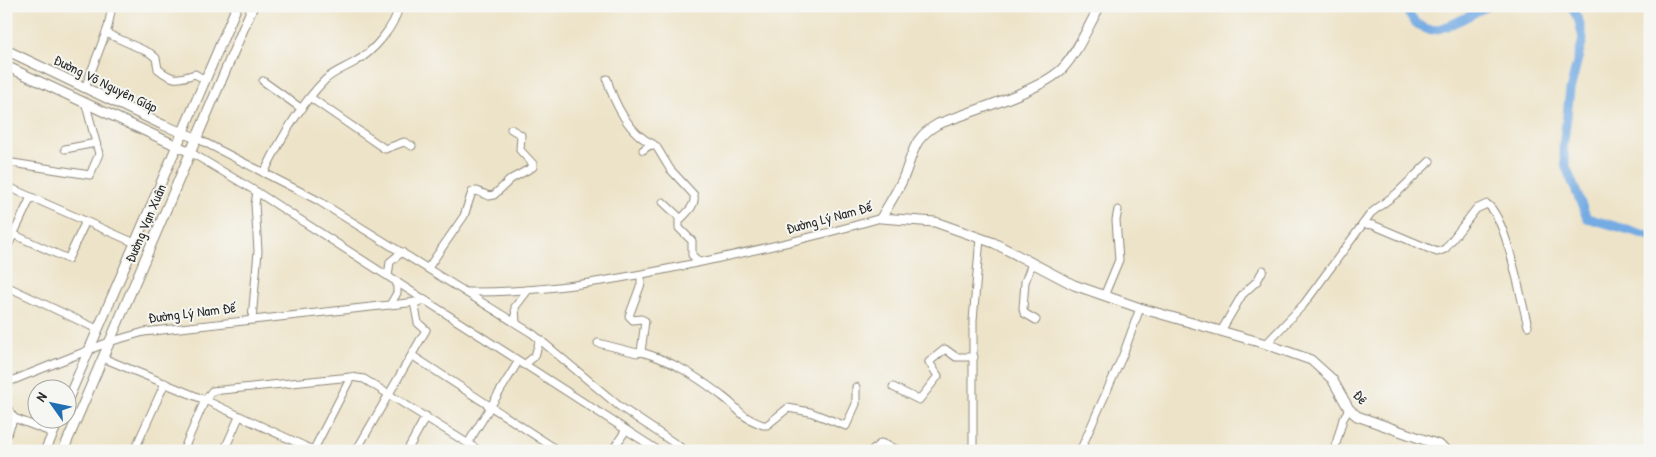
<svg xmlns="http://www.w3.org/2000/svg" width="1656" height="457" viewBox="0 0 1656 457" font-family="'Patrick Hand',sans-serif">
  <rect width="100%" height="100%" fill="#f6f6f2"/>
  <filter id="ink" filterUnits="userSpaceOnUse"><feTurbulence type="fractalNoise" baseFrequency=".02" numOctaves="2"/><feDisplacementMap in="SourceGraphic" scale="10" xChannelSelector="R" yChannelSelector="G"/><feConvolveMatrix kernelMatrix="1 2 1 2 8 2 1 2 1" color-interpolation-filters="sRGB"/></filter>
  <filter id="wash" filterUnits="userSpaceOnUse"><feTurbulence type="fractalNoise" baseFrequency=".0096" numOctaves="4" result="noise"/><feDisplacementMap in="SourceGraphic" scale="20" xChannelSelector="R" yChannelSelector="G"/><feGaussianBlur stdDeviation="1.12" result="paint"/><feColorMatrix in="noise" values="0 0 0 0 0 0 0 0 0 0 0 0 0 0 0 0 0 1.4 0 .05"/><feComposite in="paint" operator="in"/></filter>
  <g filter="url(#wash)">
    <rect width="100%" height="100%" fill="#ede3c8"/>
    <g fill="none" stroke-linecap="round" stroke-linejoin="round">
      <g stroke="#75abe3" stroke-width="9">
        <path d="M 1405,6 C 1409,19 1423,33 1437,29 C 1454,26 1472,13 1488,6"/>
        <polyline points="1571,6 1579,21 1583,39 1570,90 1563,149 1566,167 1587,218 1650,236"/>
      </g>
    </g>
  </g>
  <g filter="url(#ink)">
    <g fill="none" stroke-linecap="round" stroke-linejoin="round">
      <defs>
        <g id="minor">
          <path d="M 106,33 L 150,53 L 156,58 L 158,69 C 173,81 177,80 195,74 L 205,80"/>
          <path d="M 607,79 C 614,103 629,134 653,144"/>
          <polyline points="263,81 302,109"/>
          <polyline points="85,88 108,27 112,6"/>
          <polyline points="311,98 385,149 404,142 412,146"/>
          <polyline points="196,138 317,200 533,334 619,406 686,451"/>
          <polyline points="65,149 96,143"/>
          <path d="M 643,150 L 650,145 L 656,146 L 670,169 L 694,195 C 696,206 687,212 680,220"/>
          <polyline points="190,152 257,192 659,451"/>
          <polyline points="6,162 90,175 99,154 86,105"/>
          <path d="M 264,173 C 280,140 299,106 325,80 C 333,72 345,68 355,62 C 373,52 395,27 399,6"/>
          <polyline points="6,186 135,243"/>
          <polyline points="663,202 679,217 679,228 692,241 692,255 699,262"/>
          <path d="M 1363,224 L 1373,225 L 1437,252 L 1445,249 L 1476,209 L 1487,204 C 1507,218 1521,301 1528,326"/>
          <polyline points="6,231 68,259 86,221"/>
          <polyline points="6,250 31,197"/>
          <polyline points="1032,263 1025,282 1023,308 1024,313 1036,320"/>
          <polyline points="428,268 464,216 472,192 477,191 489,196 494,195 511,179 533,167 533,164 520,150 521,135 511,129"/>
          <polyline points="388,276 390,262 402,252"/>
          <polyline points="6,286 97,329"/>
          <path d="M 466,292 C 550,293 633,277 715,259 C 771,247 826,234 881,218"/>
          <polyline points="1104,296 1119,260 1116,220 1118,210"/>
          <polyline points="390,305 397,293 397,282"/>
          <polyline points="252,319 258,251 255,204 257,192"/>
          <polyline points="516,323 515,307 528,290"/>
          <polyline points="1221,331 1242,295 1257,281 1263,270"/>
          <path d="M 598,343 L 637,353 L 641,352 C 673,361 696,376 722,396 C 740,409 738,416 763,425 L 767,425 L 788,408 L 810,412 L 846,426 L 856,404 L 856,387"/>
          <polyline points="1266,344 1304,304 1371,213 1397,193 1430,161"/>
          <polyline points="641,352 645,321 641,319 633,320 629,316 641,284 641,275"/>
          <polyline points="413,356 559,451"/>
          <polyline points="103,358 205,400 315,451"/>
          <polyline points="524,365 535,356 540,339"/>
          <polyline points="6,383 109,342 144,332 426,301"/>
          <polyline points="893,387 919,400 938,376 929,362 945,349 956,357 974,357"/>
          <polyline points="6,406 14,418 6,437"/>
          <polyline points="6,421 14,418 53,433"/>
          <polyline points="468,443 518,362"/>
          <polyline points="134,451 165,383"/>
          <polyline points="183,451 205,400 212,391 351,377 364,379 480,451"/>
          <polyline points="224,451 239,417"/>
          <polyline points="313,451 351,377"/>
          <polyline points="356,451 426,330 418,323 414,302"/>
          <polyline points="407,451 426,416"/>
          <polyline points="612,451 626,430"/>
          <polyline points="872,451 881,443 900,451"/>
          <polyline points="973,451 973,321 980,238"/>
          <polyline points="1080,451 1123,355 1140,308"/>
          <polyline points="1334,451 1343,419 1349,409"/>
        </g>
        <g id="major">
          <path d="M 1100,6 C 1088,26 1078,52 1062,69 C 1040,91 969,112 938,124 C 911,139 914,154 902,181 C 896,193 888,206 881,218 L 935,222 L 994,243 L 1074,285 L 1140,308 L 1266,344 L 1311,360 L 1332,379 L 1349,409 L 1357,416 L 1439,445 L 1448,451"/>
          <polyline points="6,50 163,125 196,138"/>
          <polyline points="6,66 190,152"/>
          <polyline points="68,399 237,6"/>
          <polyline points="45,451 59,420"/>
          <polyline points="63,451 253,6"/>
        </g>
      </defs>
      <use href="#minor" stroke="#8c877a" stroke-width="9"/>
      <use href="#major" stroke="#8c877a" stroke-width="11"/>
      <use href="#minor" stroke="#fff" stroke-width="7"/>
      <use href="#major" stroke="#fff" stroke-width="9"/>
    </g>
  </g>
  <g text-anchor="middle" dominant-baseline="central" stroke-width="4" stroke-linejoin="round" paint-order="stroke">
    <g font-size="14" fill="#2b2b2b" stroke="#f6f6f2">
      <text transform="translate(106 83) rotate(26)">Đường Võ Nguyên Giáp</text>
      <text transform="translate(829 217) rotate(-15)">Đường Lý Nam Đế</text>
      <text transform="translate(145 223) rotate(-67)">Đường Vạn Xuân</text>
      <text transform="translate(192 312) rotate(-7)">Đường Lý Nam Đế</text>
      <text transform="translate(1361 397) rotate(51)">Đê</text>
    </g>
  </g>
  <rect width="1656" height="457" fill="none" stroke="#f6f6f2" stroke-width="25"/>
  <g transform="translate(52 404) rotate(303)"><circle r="24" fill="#f6f6f2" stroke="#a5a5a2"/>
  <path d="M0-4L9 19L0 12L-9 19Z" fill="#1f6fb2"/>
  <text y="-8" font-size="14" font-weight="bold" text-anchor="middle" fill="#2b2b2b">N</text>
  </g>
</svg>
